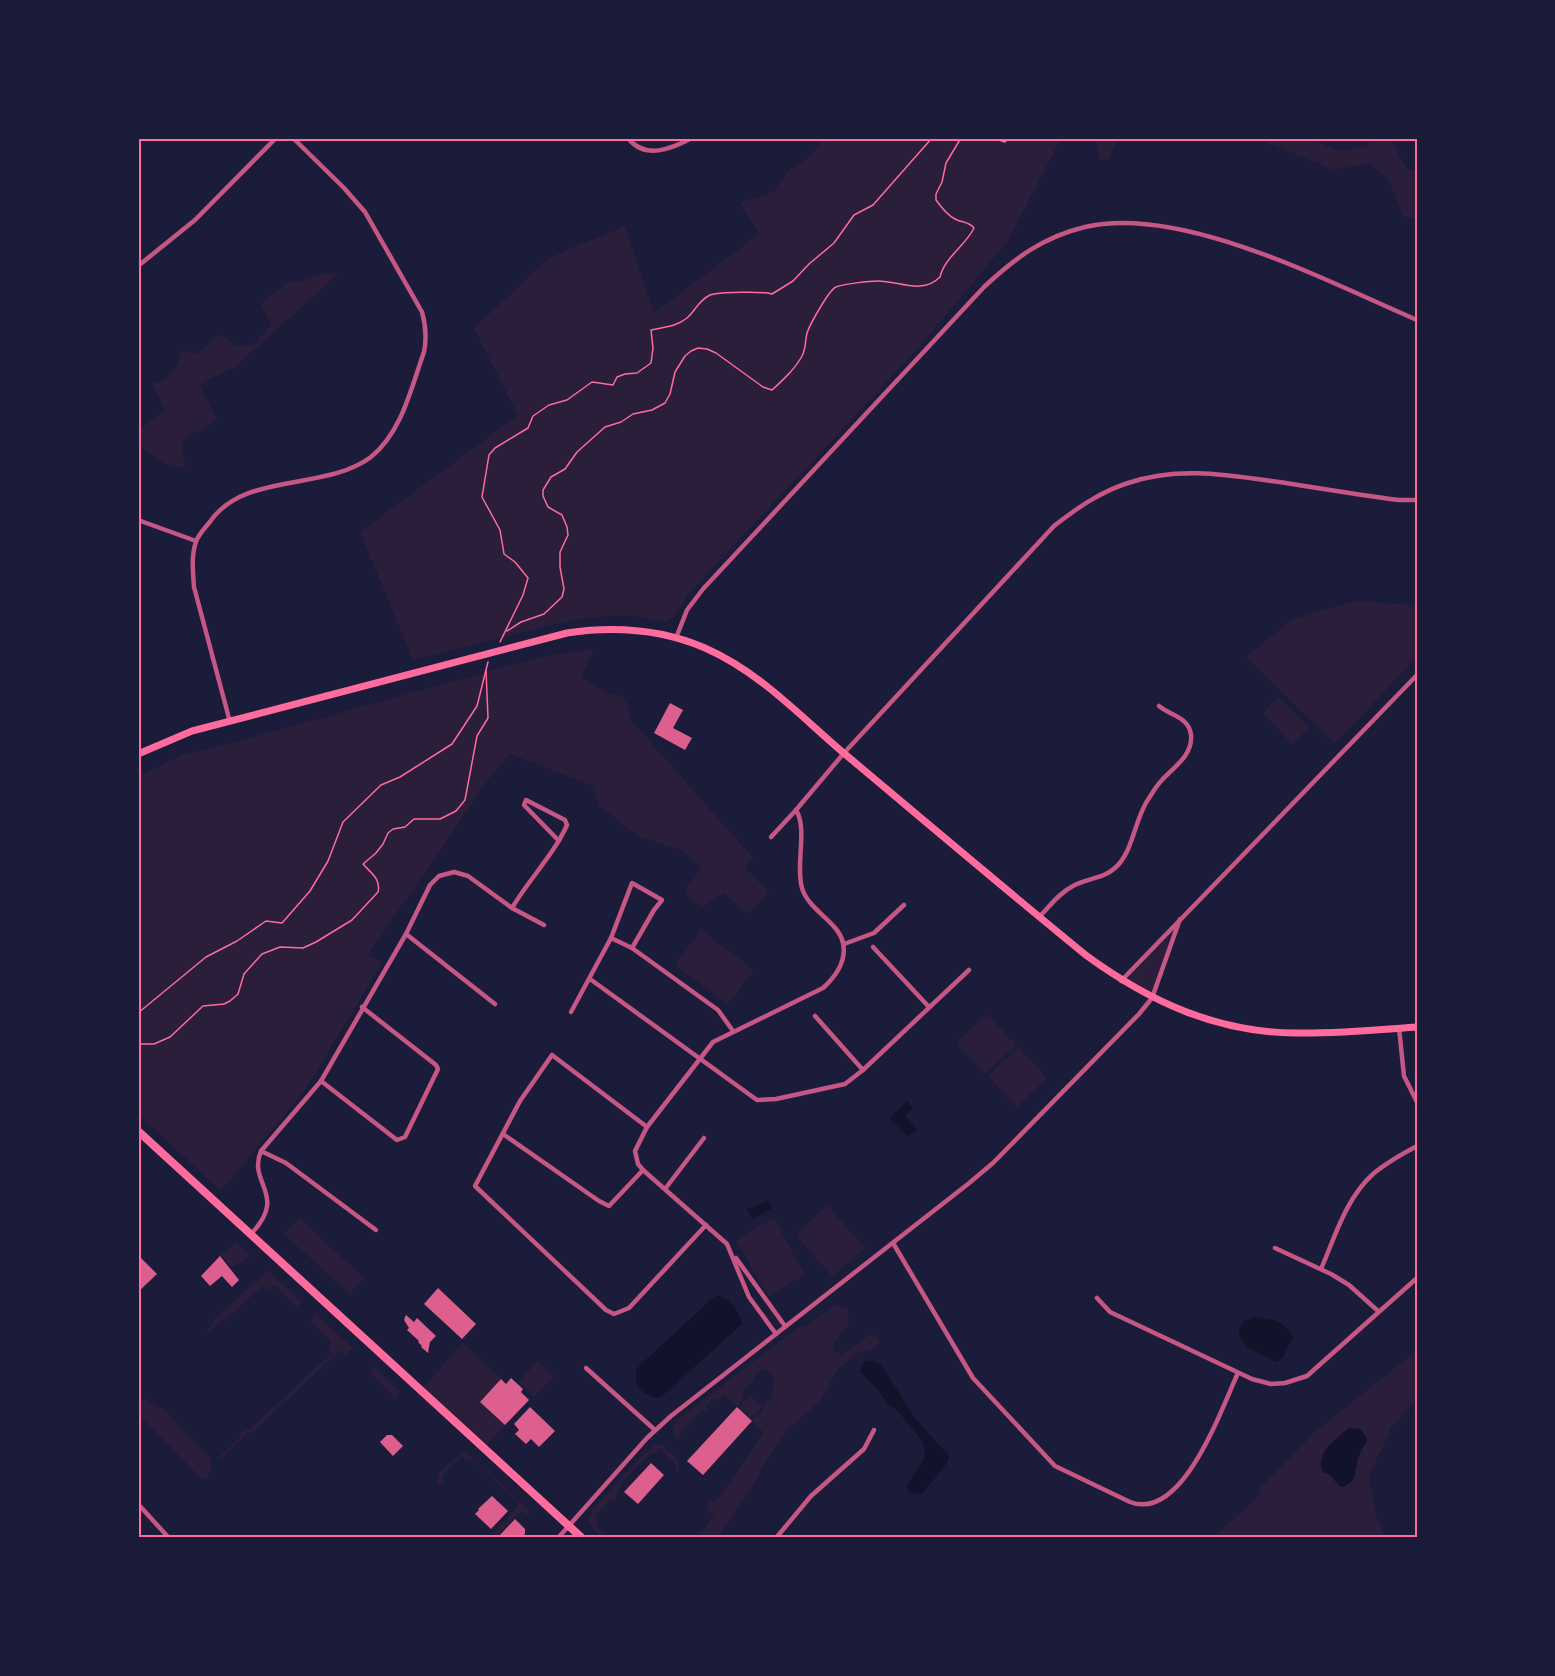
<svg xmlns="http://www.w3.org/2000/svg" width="1555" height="1676" viewBox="0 0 1555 1676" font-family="'Roboto Condensed',sans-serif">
  <rect width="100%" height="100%" fill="#1b1b3a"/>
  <g fill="#2a1e3b">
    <polygon points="822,138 1061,138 1008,241 920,346 687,596 675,616 667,622 633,616 610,616 572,620 413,660 360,532 518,415 474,328 549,258 625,226 654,313 759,234 740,203 773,192 789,170 806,159 820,146"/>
    <polygon points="1095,138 1119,138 1109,159 1099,160"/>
    <polygon points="1256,138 1309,138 1338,151 1366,147 1372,138 1390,138 1407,170 1417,170 1417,220 1403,216 1388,178 1369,163 1334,170"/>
    <path d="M 339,273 L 234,368 L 199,384 L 217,419 L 182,441 L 185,468 L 167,464 L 138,446 L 138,430 L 165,411 L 152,383 C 175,378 175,370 183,349 L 195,355 L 220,334 L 236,346 L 254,344 L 271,325 L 261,304 L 290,280 L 295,283 L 324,274 Z"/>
    <polygon points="1353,601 1417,605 1417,657 1335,744 1246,657 1292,620"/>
    <path d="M 594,649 L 581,678 L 610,694 L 621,695 C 628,702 628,711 631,720 L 753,858 L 745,867 L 769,893 L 747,914 L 724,892 L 701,908 L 684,892 L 701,868 L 684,851 L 636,835 L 600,806 L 591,785 L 510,754 L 488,780 L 368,955 L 382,963 L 304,1092 L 221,1191 L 138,1114 L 138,776 L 183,755 L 221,746 L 544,656 Z"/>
    <polygon points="1278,697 1309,728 1292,744 1264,715 1265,710"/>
    <polygon points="1178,922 1151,996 1122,980"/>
    <polygon points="701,930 754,970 728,1004 675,965"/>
    <polygon points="987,1014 1016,1045 985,1074 956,1043"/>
    <polygon points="1019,1047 1047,1078 1017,1107 988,1076"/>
    <polygon points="827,1205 865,1248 832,1276 796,1235"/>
    <polygon points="299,1218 364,1278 350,1294 284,1234"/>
    <polygon points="774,1218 805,1275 768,1297 736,1240"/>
    <polygon points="236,1243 251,1256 232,1268 220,1255"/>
    <polygon points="268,1270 301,1301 297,1308 275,1285 269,1291 264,1285 224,1321 222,1320 204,1337 214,1320"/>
    <path d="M 837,1305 L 848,1309 L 849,1324 L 833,1343 L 835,1351 L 841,1355 L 872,1333 L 880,1341 L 876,1348 L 857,1353 L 839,1368 L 819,1402 L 786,1431 L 767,1459 L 752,1488 L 718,1538 L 697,1538 L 714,1515 L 708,1509 L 707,1503 L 710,1500 L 713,1503 L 720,1496 L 764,1433 L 752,1420 L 762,1412 L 765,1403 L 771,1399 L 774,1377 L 767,1370 L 757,1372 L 751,1384 L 743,1390 L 744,1396 L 738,1407 L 724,1395 L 717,1401 L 713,1398 L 705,1406 L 709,1411 L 706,1413 L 702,1410 L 678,1436 L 680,1441 C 672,1433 671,1429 677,1420 L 800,1326 L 801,1327 L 804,1327 Z"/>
    <polygon points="317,1315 353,1348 345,1355 340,1350 254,1431 245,1435 221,1459 219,1457 242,1435 240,1432 251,1428 332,1353 328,1347 331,1341 310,1321"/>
    <polygon points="463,1343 501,1379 480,1402 505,1425 483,1449 420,1391"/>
    <polygon points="1417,1350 1417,1400 1392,1426 1369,1477 1376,1517 1386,1538 1213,1538 1260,1495 1260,1488 1314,1433"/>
    <polygon points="538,1361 554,1377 534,1397 518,1382"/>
    <polygon points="374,1367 400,1392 392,1400 394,1396 370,1373"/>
    <polygon points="748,1397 752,1397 757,1403 761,1404 760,1410 751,1418 739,1408"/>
    <polygon points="144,1399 163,1409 211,1459 211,1470 206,1478 201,1478 142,1418 138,1407"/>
    <path d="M 655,1445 L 662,1445 L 677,1459 L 679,1469 L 677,1471 L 675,1469 L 677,1465 L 661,1449 L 656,1453 L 651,1453 C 638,1465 614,1485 616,1503 L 610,1500 L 595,1517 L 599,1521 L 595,1521 L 599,1525 L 597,1527 L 609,1538 L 602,1538 L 589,1524 L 589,1518 L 593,1513 L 591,1511 L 637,1461 Z"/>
    <polygon points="464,1450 526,1507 529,1512 526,1515 521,1511 499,1534 503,1538 497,1538 494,1535 488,1538 518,1507 517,1501 471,1458 467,1461 461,1457 441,1477 445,1483 440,1486 437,1483 440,1472"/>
  </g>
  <g fill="#12122b">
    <polygon points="907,1101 913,1108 905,1116 917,1129 908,1137 889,1118"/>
    <polygon points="767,1200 772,1208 753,1219 747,1209 750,1207 751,1209"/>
    <path d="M 718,1295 C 731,1299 739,1311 742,1324 L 739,1327 L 661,1397 C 648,1400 632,1386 636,1373 C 636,1369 639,1367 641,1364 L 713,1298 Z"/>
    <path d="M 1254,1317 C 1271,1319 1286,1320 1293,1339 L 1285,1351 L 1284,1357 L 1275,1362 L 1246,1346 L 1238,1334 L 1242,1322 Z"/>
    <polygon points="871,1361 877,1362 882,1366 914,1417 949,1456 947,1463 923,1493 915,1494 909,1492 907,1486 924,1459 925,1451 922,1441 897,1410 889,1405 879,1391 860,1372 864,1362"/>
    <path d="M 1349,1428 L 1361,1429 L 1368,1440 C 1366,1444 1362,1448 1360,1453 C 1354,1466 1359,1485 1340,1487 L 1330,1475 L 1323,1472 C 1315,1452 1335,1440 1349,1428 Z"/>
  </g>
  <g fill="#dd5f8e">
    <polygon points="670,703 683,710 673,728 692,738 685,750 654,733"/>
    <polygon points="138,1255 157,1274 138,1292"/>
    <polygon points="220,1256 239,1280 232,1287 222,1276 210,1286 201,1276"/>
    <polygon points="438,1288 476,1324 462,1339 424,1304"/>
    <polygon points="406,1315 414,1322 417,1318 436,1336 430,1342 428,1353 421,1347 422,1346 418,1342 419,1341 407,1330 409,1328 404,1320"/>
    <polygon points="511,1378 523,1389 521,1392 529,1400 505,1425 480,1402 501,1379 506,1384"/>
    <polygon points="530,1407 555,1431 539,1447 531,1439 526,1444 515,1434 519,1430 514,1424"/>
    <polygon points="737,1407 752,1421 703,1475 687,1461"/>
    <polygon points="387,1435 392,1435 403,1446 393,1456 380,1442"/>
    <polygon points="651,1463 664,1475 638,1504 624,1492"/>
    <polygon points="492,1496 508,1511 491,1529 475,1514 479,1510 478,1509"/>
    <polygon points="515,1519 525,1529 525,1534 521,1538 503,1538 500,1535"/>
  </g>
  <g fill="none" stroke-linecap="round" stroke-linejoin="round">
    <g stroke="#ff6b9d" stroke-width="1.5">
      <polyline points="992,138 1005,142 1009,138"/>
      <path d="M 507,631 L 521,622 L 544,614 L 562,597 L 564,589 L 560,567 L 560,552 L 568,535 L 567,527 L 562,515 L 548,507 L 543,496 L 543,490 L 551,477 L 565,469 L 577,452 L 605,427 L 621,422 L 633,414 L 652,410 L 665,403 L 670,394 L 675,372 L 685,356 L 691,351 L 698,348 L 707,349 L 716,353 L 763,387 L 772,390 C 783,380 795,369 802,356 C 806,349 805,341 807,333 C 810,324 829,290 836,287 C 844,284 869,281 878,281 C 899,281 922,295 940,277 C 944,258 966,245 974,228 C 968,221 962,223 955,219 C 947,215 941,207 936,200 L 936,194 L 942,182 L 946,163 L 961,138"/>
      <path d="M 500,642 L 523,595 L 528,578 L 515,562 L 504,554 L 500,530 L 482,497 L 489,455 L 495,448 L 528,428 L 533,416 L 549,405 L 567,400 L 592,382 L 613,385 L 617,377 L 625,374 L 637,373 L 651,363 L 653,348 L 651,330 C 664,327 676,327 687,318 C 696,310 698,301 710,295 C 718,292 762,291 772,294 L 793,281 L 809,264 L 834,243 L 854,215 L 873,205 L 932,138"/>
      <polyline points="138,1013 206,957 237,941 266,921 282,923 310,891 328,861 343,822 381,785 400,777 452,744 477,706 488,662"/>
      <path d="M 138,1044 L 154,1044 L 170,1037 L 203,1006 L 224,1004 L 230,1001 L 238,994 L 244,974 L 262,954 L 280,947 L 303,948 L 316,942 L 352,920 L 378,892 C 381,879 371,873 363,864 L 376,853 L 383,844 L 388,833 L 393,829 L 405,827 L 414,819 L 440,819 L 456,811 L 465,800 L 477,736 L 488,718 L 486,670"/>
    </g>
    <g stroke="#c65784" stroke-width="4.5">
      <path d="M 628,138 C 645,160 671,149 692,138"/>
      <polyline points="138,266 195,220 276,138"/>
      <polyline points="138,520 196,541"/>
      <path d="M 676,638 L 687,610 L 703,589 L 984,287 C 1015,258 1043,237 1085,227 C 1181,204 1328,282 1417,320"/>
      <path d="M 230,722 L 194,587 C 193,573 191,555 196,542 C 198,535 205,528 209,523 C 244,471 324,492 371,457 C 402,432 411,388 424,352 C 427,337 426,326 422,312 L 365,212 L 344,188 L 293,138"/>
      <polyline points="771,837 796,810"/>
      <path d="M 512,908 C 529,879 553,856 567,825 L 565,820 L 526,800 L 524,805 L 559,841"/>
      <path d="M 1039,917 C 1050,906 1059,893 1073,886 C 1087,878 1103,879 1115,868 C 1134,851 1134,819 1149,798 C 1153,792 1157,785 1162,780 C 1174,767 1193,755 1191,735 C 1189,717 1171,716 1159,706"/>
      <polyline points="406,934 495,1004"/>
      <polyline points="611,938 632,948 718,1010 733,1031"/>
      <polyline points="844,944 874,933 904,905"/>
      <polyline points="873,947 929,1007"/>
      <polyline points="590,979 757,1100 776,1099 845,1084 863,1070 969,970"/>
      <polyline points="1121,981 1417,675"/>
      <polyline points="571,1012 611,938 632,883 662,900 654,910 632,948"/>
      <polyline points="815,1016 863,1070"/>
      <polyline points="1399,1028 1404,1076 1417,1102"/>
      <polyline points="321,1081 397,1140 405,1137 438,1069 436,1065 362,1007"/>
      <polyline points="647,1127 552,1055 520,1101 475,1186 606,1310 614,1314 629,1308 706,1225"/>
      <polyline points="503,1134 599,1201 609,1206 643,1170"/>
      <polyline points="261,1151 286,1163 376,1230"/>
      <polyline points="665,1189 704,1138"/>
      <path d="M 251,1234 C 289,1194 247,1184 261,1151 L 321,1081 L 406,934 L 430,885 L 439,876 L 454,872 L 468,876 L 512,908 L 544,925"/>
      <path d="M 893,1243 L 973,1378 L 1055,1466 L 1130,1502 C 1183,1522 1221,1409 1238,1373"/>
      <polyline points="1275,1248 1331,1274 1349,1285 1378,1311"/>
      <polyline points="736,1258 785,1326"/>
      <path d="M 1321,1269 C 1335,1237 1346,1198 1373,1174 C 1386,1163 1402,1154 1417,1146"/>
      <polyline points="1097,1298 1110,1312 1252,1379 1271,1384 1285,1383 1307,1376 1417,1278"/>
      <path d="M 776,1334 L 749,1297 L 727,1244 L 643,1170 L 638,1164 L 635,1151 L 647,1127 L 713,1042 L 823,988 C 835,977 847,962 843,943 C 839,922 808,910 802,888 C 795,865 808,829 796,810 L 844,753 L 1054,526 C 1077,508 1100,492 1128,483 C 1181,465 1233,476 1286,483 C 1324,489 1361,495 1399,500 L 1417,500"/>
      <polyline points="586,1368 655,1430"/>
      <polyline points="138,1504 169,1538"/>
      <polyline points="558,1538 647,1438 671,1416 968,1184 993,1163 1139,1014 1152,998 1180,919"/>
      <polyline points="776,1538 811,1496 864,1449 874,1430"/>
    </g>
    <path stroke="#ff6b9d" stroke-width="7" d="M 138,754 L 192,731 L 567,633 C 614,626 661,629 705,648 C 760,672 801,717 846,755 C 926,822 1006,890 1087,956 C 1149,1001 1215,1032 1294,1033 C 1334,1034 1376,1030 1417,1027"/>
    <polyline stroke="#ff6b9d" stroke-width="8" points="138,1131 582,1538"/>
  </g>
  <rect width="1555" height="1676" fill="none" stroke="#1b1b3a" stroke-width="279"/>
  <rect x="140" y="140" width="1276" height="1396" fill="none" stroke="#ff6b9d" stroke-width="2"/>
</svg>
